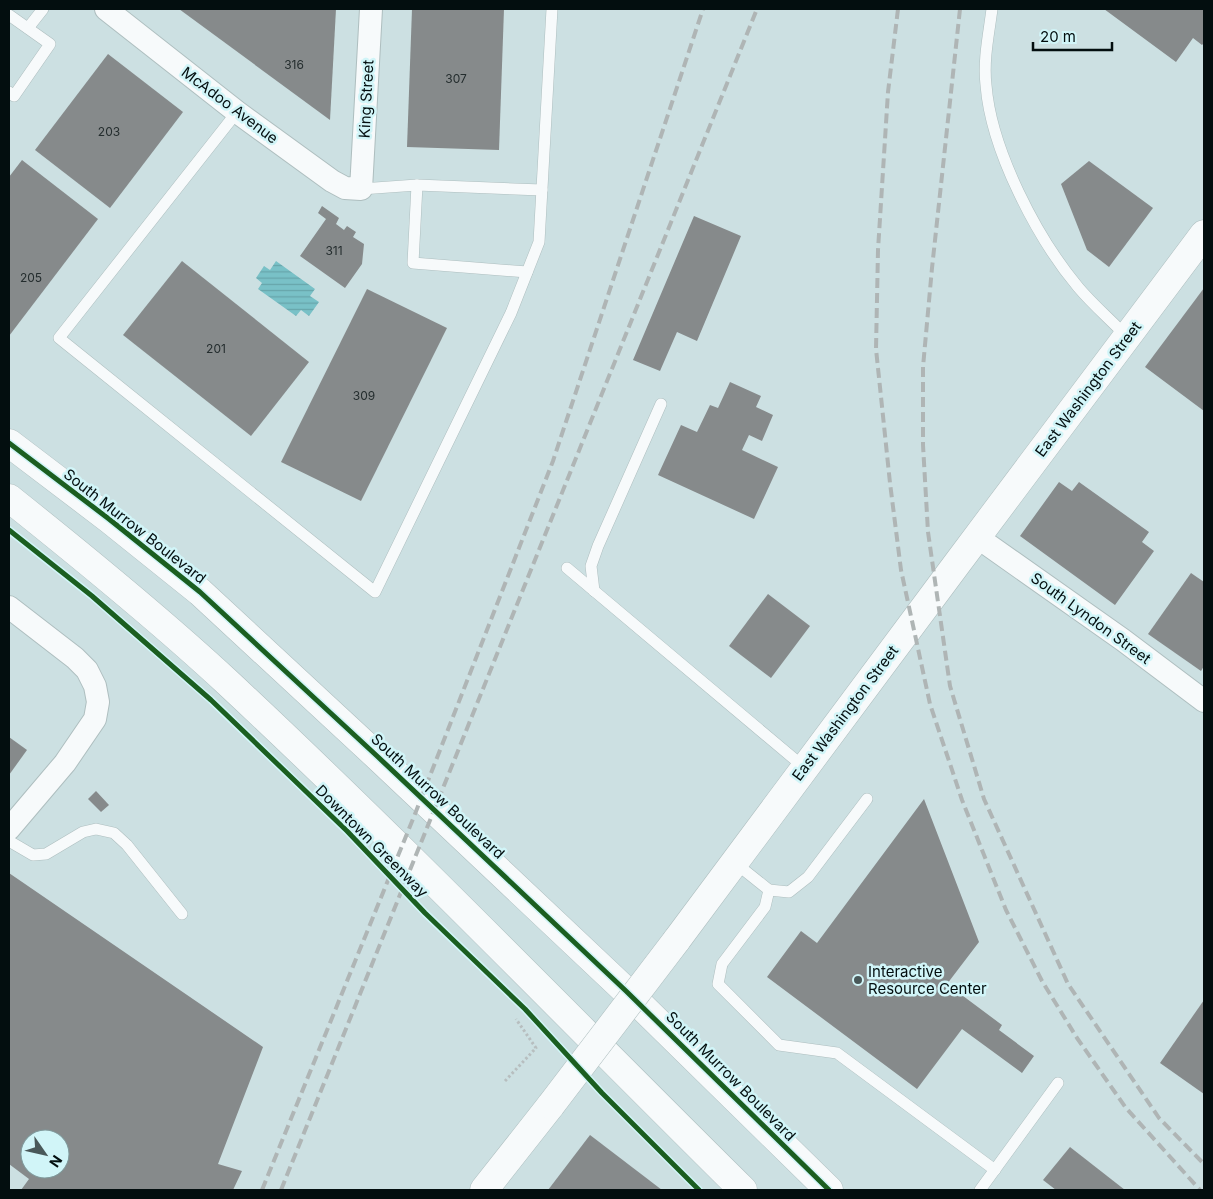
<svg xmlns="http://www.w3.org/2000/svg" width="1213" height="1199" viewBox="0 0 1213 1199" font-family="Inter,sans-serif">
  <defs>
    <pattern id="water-rules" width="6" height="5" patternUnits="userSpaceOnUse" patternTransform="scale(1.25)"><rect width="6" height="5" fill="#79c1c7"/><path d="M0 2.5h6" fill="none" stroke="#67a5aa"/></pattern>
  </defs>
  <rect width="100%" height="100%" fill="#cce0e2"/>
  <polygon fill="url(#water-rules)" points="276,261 315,289 310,296 319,302 309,316 301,310 296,316 258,289 262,283 256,278 264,266 270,270"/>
  <g fill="#868a8b" fill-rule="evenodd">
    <polygon points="179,9 336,9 330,120"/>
    <polygon points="412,9 504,9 499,150 407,147"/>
    <polygon points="1104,9 1204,9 1204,43 1202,45 1193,38 1176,62"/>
    <polygon points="108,54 183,112 110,208 35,150"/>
    <polygon points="22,160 98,219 9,336 9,177"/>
    <polygon points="1089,161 1153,208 1109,267 1087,250 1061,184"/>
    <polygon points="322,206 339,218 336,224 344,230 347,226 356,232 353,237 364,244 362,264 345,288 300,256 326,219 318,213"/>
    <polygon points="694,216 741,236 697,341 677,332 660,371 633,360"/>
    <polygon points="182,261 309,362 251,436 123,335"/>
    <polygon points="1204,288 1204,411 1145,367"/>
    <polygon points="367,289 447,328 361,501 281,462"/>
    <polygon points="730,382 761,396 756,407 773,415 762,441 749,435 742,450 778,467 754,519 658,475 681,425 697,432 710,405 718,408"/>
    <polygon points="1059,482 1072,491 1079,482 1149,532 1142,542 1154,551 1115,605 1020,536"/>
    <polygon points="1191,573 1204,582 1204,666 1201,671 1148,634"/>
    <polygon points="768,594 810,626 771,678 729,646"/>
    <polygon points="9,737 27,750 9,775"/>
    <polygon points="96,791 109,805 101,812 88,799"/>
    <polygon points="924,799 979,942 947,984 1002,1025 999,1030 1034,1056 1022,1073 962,1029 917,1089 767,977 801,931 817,943"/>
    <path d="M 9,873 L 263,1047 L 218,1164 L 242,1171 L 233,1190 L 21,1190 L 29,1179 L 9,1164 ZM 30,1139 L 60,1139 L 60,1169 L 30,1169 Z"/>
    <polygon points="1204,1000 1204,1094 1160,1063"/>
    <polygon points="590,1135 662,1190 548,1190"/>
    <polygon points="1070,1147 1125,1190 1056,1190 1043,1180"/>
  </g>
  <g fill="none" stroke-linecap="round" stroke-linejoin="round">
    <defs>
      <g id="lane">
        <path d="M 992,9 C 989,33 983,60 986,85 C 991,150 1037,238 1078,287 C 1093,305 1111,320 1126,336"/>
        <polyline points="9,15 50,44 14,96 9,92"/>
        <polyline points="28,28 43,9"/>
        <polyline points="237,112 59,338 375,592 511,313 539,242 552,9"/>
        <polyline points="417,185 413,263 527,272"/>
        <polyline points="361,189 417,185 542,190"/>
        <polyline points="567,568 805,768"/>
        <polyline points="594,591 591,566 598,546 661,404"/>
        <polyline points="9,841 33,855 46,854 83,832 96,829 114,833 127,845 182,914"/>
        <polyline points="734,862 769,890 765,907 722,964 718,984 779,1045 837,1053 995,1170"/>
        <polyline points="769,890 789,892 808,877 867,799"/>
        <polyline points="980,1190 1058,1083"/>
      </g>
      <g id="street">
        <polyline points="106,9 237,112 332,181 345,188 361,189 371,9"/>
        <polyline points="977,537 1123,640 1204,701"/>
        <polyline points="9,607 75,658 87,670 95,686 98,702 95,719 65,763 9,829"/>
      </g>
      <g id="secondary">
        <polyline points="676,941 956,565 1204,234"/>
        <polyline points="484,1190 551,1105"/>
      </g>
      <g id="primary">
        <polyline points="9,443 109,519 200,592 377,756 626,991 829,1190"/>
        <path d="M 9,498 C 83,557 157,617 226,681 C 403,846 571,1020 743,1190"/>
      </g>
    </defs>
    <use href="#lane" stroke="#aebebf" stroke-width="12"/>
    <use href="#street" stroke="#aebebf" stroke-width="24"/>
    <use href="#secondary" stroke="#aebebf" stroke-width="29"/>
    <use href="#primary" stroke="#aebebf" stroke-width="29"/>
    <polyline stroke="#b7bebf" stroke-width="3" stroke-dasharray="2.5 2.5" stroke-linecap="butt" points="505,1081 536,1048 516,1019"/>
    <use href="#lane" stroke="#f7fafb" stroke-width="11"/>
    <use href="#street" stroke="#f7fafb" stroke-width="22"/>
    <use href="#secondary" stroke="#f7fafb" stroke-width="28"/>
    <use href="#primary" stroke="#f7fafb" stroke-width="28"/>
    <g stroke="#afb5b5" stroke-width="4" stroke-dasharray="10 5" stroke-linecap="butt">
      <polyline points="898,9 888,92 878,250 876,349 890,483 901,570 930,704 962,800 1006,910 1042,981 1077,1038 1126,1108 1200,1190"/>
      <polyline points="960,9 932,268 923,367 923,445 928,532 950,686 984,799 1068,984 1159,1118 1204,1164"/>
      <polyline points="262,1190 415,814 553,461 703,9"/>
      <polyline points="281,1190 757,9"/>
    </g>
    <defs>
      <polyline id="secondary-bridge" points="551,1105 676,941"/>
    </defs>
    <use href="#secondary-bridge" stroke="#aebebf" stroke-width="29" stroke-linecap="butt"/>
    <use href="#secondary-bridge" stroke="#f7fafb" stroke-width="28"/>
    <defs>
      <g id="cycleway">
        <polyline points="9,443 109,519 200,592 377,756 626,991 829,1190"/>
        <polyline points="9,530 92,596 211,700 347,831 425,913 525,1009 602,1093 699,1190"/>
      </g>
    </defs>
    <use href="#cycleway" stroke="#d1f5f8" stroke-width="8"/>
    <use href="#cycleway" stroke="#1b5e20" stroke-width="5"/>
  </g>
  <circle fill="#495859" stroke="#d1f5f8" stroke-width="2" cx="858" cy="980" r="5"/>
  <g text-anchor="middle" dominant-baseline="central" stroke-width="5" stroke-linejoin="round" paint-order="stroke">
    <g font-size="12" fill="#242d2e">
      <text x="294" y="64">316</text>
      <text x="456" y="78">307</text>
      <text x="109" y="131">203</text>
      <text x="334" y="250">311</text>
      <text x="31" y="277">205</text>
      <text x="216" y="348">201</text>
      <text x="364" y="395">309</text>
    </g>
    <g font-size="15" fill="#030e0f" stroke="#d1f5f8">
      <text transform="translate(366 99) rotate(-87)">King Street</text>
      <text transform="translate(230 105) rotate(37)">McAdoo Avenue</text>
      <text transform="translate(1088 389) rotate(-53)">East Washington Street</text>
      <text transform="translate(135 526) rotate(38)">South Murrow Boulevard</text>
      <text transform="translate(1091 618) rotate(36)">South Lyndon Street</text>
      <text transform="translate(845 713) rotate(-53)">East Washington Street</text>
      <text transform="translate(438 796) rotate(43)">South Murrow Boulevard</text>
      <text transform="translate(372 841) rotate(45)">Downtown Greenway</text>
      <text transform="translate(731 1076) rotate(45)">South Murrow Boulevard</text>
    </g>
    <g font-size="15" fill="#030e0f" stroke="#d1f5f8" text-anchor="start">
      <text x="868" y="971">Interactive<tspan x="868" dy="17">Resource Center</tspan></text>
    </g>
  </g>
  <rect width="1213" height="1199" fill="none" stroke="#030e0f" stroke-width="20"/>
  <g transform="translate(45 1154) rotate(124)"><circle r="24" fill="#d1f5f8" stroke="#7f999b"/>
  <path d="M0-4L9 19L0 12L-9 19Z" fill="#495859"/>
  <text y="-8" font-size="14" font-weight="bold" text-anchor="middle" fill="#030e0f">N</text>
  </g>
  <path d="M1033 42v8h79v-8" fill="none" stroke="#030e0f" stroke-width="2.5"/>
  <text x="1040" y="42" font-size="15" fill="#030e0f" stroke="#d1f5f8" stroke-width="4" paint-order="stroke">20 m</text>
</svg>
